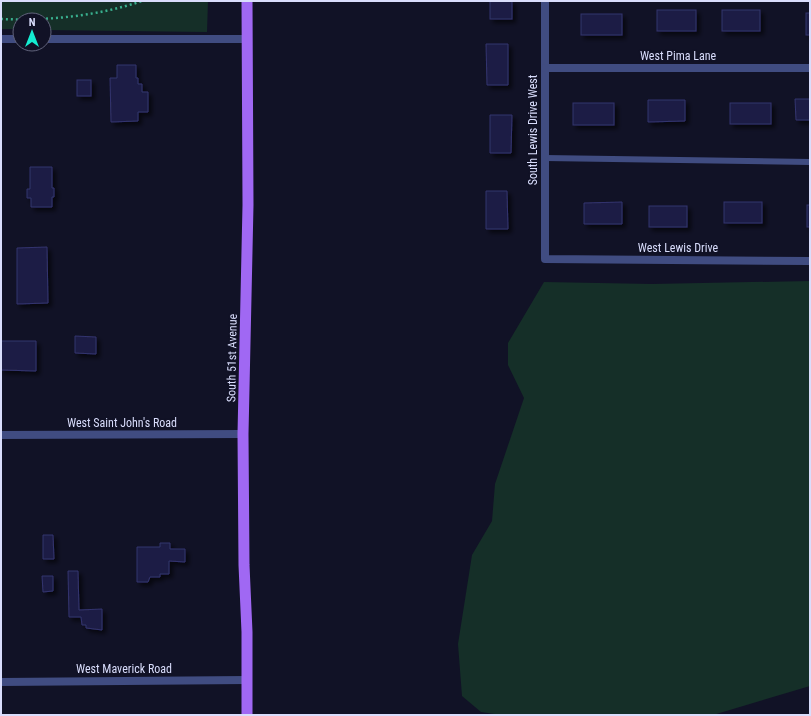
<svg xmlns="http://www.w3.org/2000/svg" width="811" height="716" viewBox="0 0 811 716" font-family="'Roboto Condensed',sans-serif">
  <defs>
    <filter id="shadow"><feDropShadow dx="3.5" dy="3.5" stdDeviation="2" flood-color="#0009"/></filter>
  </defs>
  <rect width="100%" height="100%" fill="#111226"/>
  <g fill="#152f28">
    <polygon points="1,1 208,1 207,32 44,30 44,20 20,20 20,29 1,29"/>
    <polygon points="810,281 810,686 713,715 501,715 481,712 462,696 458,644 472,555 492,521 495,484 524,398 508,365 508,343 544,282 652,284"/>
  </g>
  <g fill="#1f1f45" stroke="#33346f" filter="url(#shadow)">
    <rect x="490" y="1" width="22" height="18"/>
    <rect x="657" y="10" width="39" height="21"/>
    <rect x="722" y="10" width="38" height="21"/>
    <rect x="806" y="13" width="4" height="22"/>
    <rect x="581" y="14" width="41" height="21"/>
    <polygon points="486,44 508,44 508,85 487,85"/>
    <polygon points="117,65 136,65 136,78 138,78 138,84 142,84 142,92 148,92 148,112 138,112 138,121 111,122 110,78 117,78"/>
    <rect x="77" y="80" width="14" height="16"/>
    <polygon points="795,99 810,99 810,120 796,120"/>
    <polygon points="648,100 685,100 685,121 648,122"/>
    <rect x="573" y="103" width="41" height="22"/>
    <rect x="730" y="103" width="41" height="21"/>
    <polygon points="490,115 512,115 511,153 490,153"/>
    <polygon points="30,167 52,167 52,188 54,188 54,197 52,197 52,207 31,207 31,198 27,198 27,189 30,189"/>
    <polygon points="486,191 507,191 508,229 486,229"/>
    <polygon points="622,202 622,224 584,224 584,203"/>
    <rect x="724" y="202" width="38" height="21"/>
    <rect x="807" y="205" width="3" height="22"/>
    <rect x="649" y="206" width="38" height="21"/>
    <polygon points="47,247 48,303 17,304 17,248"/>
    <polygon points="75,336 96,337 96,354 75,353"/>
    <polygon points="1,341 36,341 36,371 1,370"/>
    <polygon points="43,535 53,535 54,559 43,559"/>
    <polygon points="160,543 170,543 170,549 185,549 185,562 169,561 169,574 160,574 160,577 150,577 148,582 137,582 137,547 160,547"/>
    <polygon points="68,571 78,571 79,610 102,609 102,630 86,628 86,625 82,625 81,617 69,617"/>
    <polygon points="42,576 53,576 53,591 43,592"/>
  </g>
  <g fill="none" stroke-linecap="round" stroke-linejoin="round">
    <path stroke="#39b08e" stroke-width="2.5" stroke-dasharray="2 3" stroke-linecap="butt" d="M 1,19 C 47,21 98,16 142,1"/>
    <polyline stroke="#404c81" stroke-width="6" points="545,158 810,162"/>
    <g stroke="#404c81" stroke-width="8">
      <polyline points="545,1 545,259 810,261"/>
      <polyline points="1,39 20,39"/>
      <polyline points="44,39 246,39"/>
      <polyline points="545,68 810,68"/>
      <polyline points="1,682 247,680"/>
    </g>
    <polyline stroke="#404c81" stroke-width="8" points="1,435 243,434"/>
    <polyline stroke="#a068f3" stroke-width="11" points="247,1 248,205 243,434 244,565 247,632 247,715"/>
  </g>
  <g text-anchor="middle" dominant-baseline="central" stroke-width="3.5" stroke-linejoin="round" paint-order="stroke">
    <g font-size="12" fill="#d9ddfc" stroke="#111226">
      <text x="678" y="56">West Pima Lane</text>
      <text transform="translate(533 130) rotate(-90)">South Lewis Drive West</text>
      <text x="678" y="248">West Lewis Drive</text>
      <text transform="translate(232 358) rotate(-89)">South 51st Avenue</text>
      <text x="122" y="423">West Saint John's Road</text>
      <text x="124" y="669">West Maverick Road</text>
    </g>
  </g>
  <rect width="811" height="716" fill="none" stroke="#d9ddfc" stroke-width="4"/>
  <g transform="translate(32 32)"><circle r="19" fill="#111226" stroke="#61637c"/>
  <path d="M0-3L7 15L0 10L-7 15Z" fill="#14edd2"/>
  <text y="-6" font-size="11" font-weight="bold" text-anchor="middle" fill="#d9ddfc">N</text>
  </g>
</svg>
